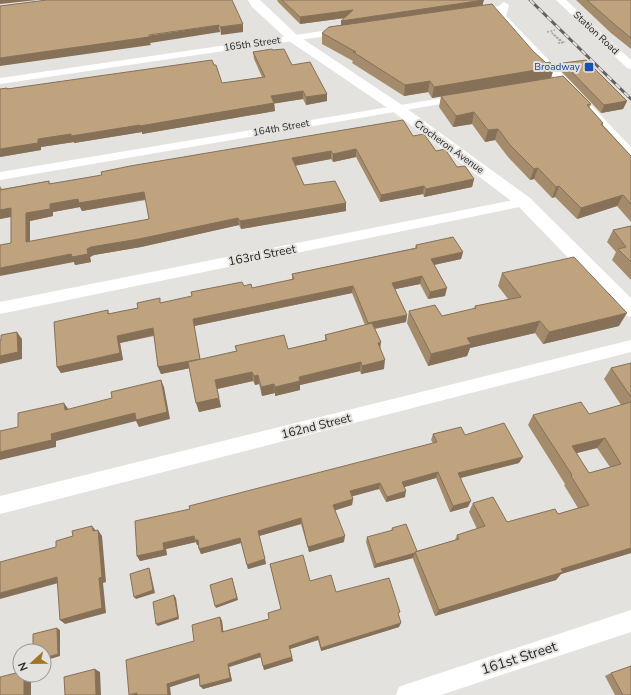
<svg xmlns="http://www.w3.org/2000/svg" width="631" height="695" viewBox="0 0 631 695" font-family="'Nunito Sans',sans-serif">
  <rect width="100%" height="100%" fill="#e4e2df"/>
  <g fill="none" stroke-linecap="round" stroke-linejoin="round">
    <g stroke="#a5a4a1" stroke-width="1.5" stroke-dasharray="2 1.5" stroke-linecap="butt">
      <polyline points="547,32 555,30"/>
      <polyline points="558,43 562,43 552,33 563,42 566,42"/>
    </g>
    <g fill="#fff" fill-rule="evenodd">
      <polygon points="556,0 566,0 631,60 631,69 627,68"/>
      <polygon points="504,2 509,5 506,16 577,89 579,91 577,93 569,93 498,18 497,12 475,16 470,13 475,10 499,6"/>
      <polygon points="343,28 347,29 348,31 347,33 0,84 0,78"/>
      <polygon points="460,95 464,96 466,98 464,100 0,180 0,172"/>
      <polygon points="588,105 592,106 631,147 631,158 627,157 584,110 582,108 584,106"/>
      <polygon points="524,198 529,199 531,202 529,205 0,314 0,302"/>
      <polygon points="631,340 631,352 0,514 0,496"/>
      <polygon points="631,610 631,632 441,695 396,695 399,687 407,684"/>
    </g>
    <polygon fill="#fff" fill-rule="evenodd" points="248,0 260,0 297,35 402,105 530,198 631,298 631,317 624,315 518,206 392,111 289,41 252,7"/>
    <defs>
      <polyline id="rail" points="530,0 631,99"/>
    </defs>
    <use href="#rail" stroke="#636260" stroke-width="3"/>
    <use href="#rail" stroke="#e4e2df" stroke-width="2" stroke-dasharray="6" stroke-linecap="butt"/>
  </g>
  <g fill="#a48b6c" fill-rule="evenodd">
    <polygon points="277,0 483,0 483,5 546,63 554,67 551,78 591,104 589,108 603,123 603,125 631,156 631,222 617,206 577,219 555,197 552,198 534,179 530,180 508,157 495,140 485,142 472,124 453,127 439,107 441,96 432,98 428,92 404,96 352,63 353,61 322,44 322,33 341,25 344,18 300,24 278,2"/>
    <polygon points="576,0 631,0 631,49 611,33"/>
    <polygon points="273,50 292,65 327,101 306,105 303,99 274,103 275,111 142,134 142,132 74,143 74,142 41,147 41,150 0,157 0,89 7,88 8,89 214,65 222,83 262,77 254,59 253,52"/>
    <polygon points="563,63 627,101 623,109 601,113 561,71"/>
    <path d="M 413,136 L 436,151 L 474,179 L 472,187 L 424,197 L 423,194 L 380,202 L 356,157 L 333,162 L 331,159 L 295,166 L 304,185 L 346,203 L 346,211 L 241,229 L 239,225 L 141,247 L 94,255 L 90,257 L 91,262 L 75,265 L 74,262 L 11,243 L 11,217 L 0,219 L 0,186 L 2,189 L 49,181 L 50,184 ZM 146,200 L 149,219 L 30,242 L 30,221 L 53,216 L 53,212 L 80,207 L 82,211 Z"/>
    <polygon points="631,226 631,280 612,260 616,252 607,242 613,230"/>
    <path d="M 416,245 L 463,252 L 461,259 L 434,265 L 445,296 L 428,299 L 420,284 L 395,289 L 407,315 L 406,322 L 375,329 L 380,348 L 384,369 L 361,374 L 360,371 L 300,385 L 300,390 L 275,396 L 275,393 L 262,396 L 259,384 L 255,385 L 253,381 L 217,389 L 221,407 L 199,412 L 189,368 L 161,374 L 158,367 L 154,336 L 120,343 L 123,360 L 61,373 L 57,367 L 108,310 L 109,314 L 244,286 L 252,288 L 292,280 L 292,274 L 415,248 ZM 352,293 L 365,325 L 325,335 L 325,340 L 288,349 L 235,346 L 236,351 L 200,360 L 194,326 Z"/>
    <polygon points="502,273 619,326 543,344 535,333 470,348 467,356 428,366 407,323 409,311 442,316 474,309 475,306 508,299 498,286"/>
    <path d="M 631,363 L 631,553 L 561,574 L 556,580 L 435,616 L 413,559 L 413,558 L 374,568 L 366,542 L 367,537 L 391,531 L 392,528 L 417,551 L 455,540 L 457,535 L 477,529 L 469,512 L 473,503 L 507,522 L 558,514 L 578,508 L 564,485 L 565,484 L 528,425 L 533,415 L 589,414 L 621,405 L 604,379 L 611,368 ZM 597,448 L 610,467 L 589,473 L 576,453 Z"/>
    <polygon points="433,434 465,435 519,463 461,478 468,507 450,512 436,478 404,487 405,497 386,502 379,489 352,496 353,499 352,505 335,510 344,542 309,552 301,524 259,536 266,564 248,569 241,543 201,554 199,549 198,545 197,545 196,542 166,549 167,555 140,561 137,556 190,509 433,443 431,440"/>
    <polygon points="270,564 336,592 399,616 399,627 321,651 318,640 290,649 293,661 264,670 261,657 229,667 232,681 203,689 199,678 170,687 129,695 194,641 220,617 222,621 223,632 269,619 281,609"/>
    <polygon points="611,673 631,695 615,695 605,676"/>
  </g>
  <g fill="#867158">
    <polygon points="0,0 37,0 0,4"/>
    <polygon points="484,0 482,7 341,27 341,21"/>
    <polygon points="353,10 353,17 300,24 300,17"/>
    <polygon points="243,24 243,32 221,35 220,27"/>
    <polygon points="219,25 220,32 150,43 151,45 0,66 0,58"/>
    <polygon points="554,67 551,78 432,98 434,87"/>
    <polygon points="430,81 428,92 404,96 405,85"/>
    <polygon points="303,91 303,99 272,104 271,96"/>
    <polygon points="327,94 327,101 306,105 306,97"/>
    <polygon points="627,101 623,109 601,113 604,105"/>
    <polygon points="274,103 275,111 142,134 142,132 74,143 74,142 41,147 41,150 0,157 0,149 38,139"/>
    <polygon points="474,112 472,124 453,127 456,116"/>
    <polygon points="498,129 495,140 485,142 488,130"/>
    <polygon points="356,149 356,157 333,162 333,154"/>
    <polygon points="331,151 331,159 292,166 292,158"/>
    <polygon points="538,168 534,179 530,180 534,169"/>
    <polygon points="474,179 472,187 424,197 426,189"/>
    <polygon points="424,186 423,194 380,202 381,195"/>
    <polygon points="559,186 555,197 552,198 556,187"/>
    <polygon points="144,192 146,199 82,211 80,207 53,212 53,216 30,221 30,250 26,242 26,213 50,204 78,199"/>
    <polygon points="623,195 617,206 577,219 581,208"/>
    <polygon points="346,203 346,211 241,229 240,221"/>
    <polygon points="11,208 15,216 0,219 0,210"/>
    <polygon points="238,218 239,225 141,247 94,255 90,257 91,262 75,265 74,262 0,276 0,268 87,249 91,247"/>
    <polygon points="463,252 461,259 429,266 431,259"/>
    <polygon points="422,276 420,284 391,290 392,283"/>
    <polygon points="353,286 352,293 194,326 201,366 161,374 158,367 193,319"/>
    <polygon points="447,288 445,296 428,299 430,292"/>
    <polygon points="627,313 619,326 543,344 549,332"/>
    <polygon points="407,315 406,322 367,330 368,323"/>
    <polygon points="540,321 535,333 470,348 467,356 428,366 431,354 467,338"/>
    <polygon points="153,328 155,335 120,343 123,360 61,373 57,367 117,336"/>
    <polygon points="17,332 22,339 22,359 0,364 0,356"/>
    <polygon points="381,342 380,351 378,343"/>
    <polygon points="385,360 384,369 361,374 362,366"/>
    <polygon points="361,362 360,371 300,385 300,390 275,396 275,387 299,377"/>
    <polygon points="252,372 253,381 217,389 215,380"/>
    <polygon points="258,375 259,384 255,385 254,376"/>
    <polygon points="161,380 164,387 170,419 139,427 136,421 56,441 56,447 0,460 0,452 51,434"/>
    <polygon points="274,384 275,393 262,396 261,387"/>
    <polygon points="219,398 221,407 199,412 196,403"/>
    <polygon points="64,403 69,410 65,410"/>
    <polygon points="605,438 597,448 565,456 572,446"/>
    <polygon points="523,457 519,463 456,479 458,473"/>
    <polygon points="438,472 436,478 401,488 402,482"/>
    <polygon points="380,483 379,489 350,497 350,491"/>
    <polygon points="406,491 405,497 386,502 387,497"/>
    <polygon points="353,499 352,505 333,511 333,505"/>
    <polygon points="471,501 468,507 450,512 453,506"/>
    <polygon points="301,518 301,524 259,536 258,531"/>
    <polygon points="92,526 97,532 93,531"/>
    <polygon points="98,530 102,536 106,582 103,583 106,613 65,624 60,620 99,578"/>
    <polygon points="194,536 198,540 200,545 197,545 196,542 166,549 167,555 140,561 137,556 163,543"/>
    <polygon points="345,536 344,542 309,552 308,547"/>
    <polygon points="240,538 241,543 201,554 199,549"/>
    <polygon points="631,548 631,553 561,574 556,580 435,616 439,610 561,569"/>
    <polygon points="415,553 413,558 374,568 376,564"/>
    <polygon points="265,559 266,564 248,569 247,565"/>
    <polygon points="149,568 150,570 155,593 136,599 134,597"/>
    <polygon points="57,577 62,582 0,599 0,593"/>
    <polygon points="232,578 238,600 216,608 215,606"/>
    <polygon points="174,595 176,598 179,619 158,626 156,624"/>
    <polygon points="220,617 222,621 224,636 222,632"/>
    <polygon points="401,623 399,627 321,651 321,648"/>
    <polygon points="57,628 60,630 60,656 44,661 44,658"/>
    <polygon points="318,636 318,640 290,649 289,646"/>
    <polygon points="260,653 261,657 229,667 232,681 203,689 200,686 228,664"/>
    <polygon points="292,657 293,661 264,670 263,666"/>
    <polygon points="95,669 100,672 101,695 96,695"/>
    <polygon points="199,674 201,677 170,687 171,695 167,695 167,684"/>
    <rect x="24" y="675" width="7" height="20"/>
    <polygon points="137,693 140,695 129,695"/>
  </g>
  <g fill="#bfa27e" stroke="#867158" fill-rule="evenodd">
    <polygon points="47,0 232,0 243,24 220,27 219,25 149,35 149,37 0,58 0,6"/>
    <polygon points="282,0 484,0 341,21 353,10 300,17"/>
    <polygon points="587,0 631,0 631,38 614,24"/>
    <polygon points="492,4 533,51 546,63 550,62 554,67 434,87 430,81 405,85 353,52 356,52 322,33 329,27"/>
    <polygon points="272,49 273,50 284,49 292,65 310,62 327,94 306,97 303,91 271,96 274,103 140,126 140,125 71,136 71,134 38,139 38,143 0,149 0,89 7,88 7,89 212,60 214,65 216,65 222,83 265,77 253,52"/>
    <polygon points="586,60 627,101 604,105 563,63"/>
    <polygon points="563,76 591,104 587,105 603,123 601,124 631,156 631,204 623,195 581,208 559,186 556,187 538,168 534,169 511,146 498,129 488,130 474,112 456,116 441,96"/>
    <path d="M 403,120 L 413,136 L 424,134 L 436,151 L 445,149 L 457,167 L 465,166 L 474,179 L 426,189 L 424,186 L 381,195 L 356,149 L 333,154 L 331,151 L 292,158 L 304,185 L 335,181 L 346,203 L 240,221 L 238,218 L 139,239 L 91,247 L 87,249 L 88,254 L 72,257 L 71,254 L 0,268 L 0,245 L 11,243 L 11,208 L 0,210 L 0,190 L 49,181 L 49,184 L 102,175 L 101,172 L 130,166 ZM 144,192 L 149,219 L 26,242 L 26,213 L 50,209 L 50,204 L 78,199 L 79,203 Z"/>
    <polygon points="631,226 631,262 618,249 626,247 613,230"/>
    <polygon points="453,237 463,252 431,259 447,288 430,292 422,276 392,283 407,315 368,323 353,286 193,319 200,359 158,367 153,328 117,336 120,353 57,367 54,322 108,310 108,314 138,308 137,303 160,298 160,303 192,296 191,292 242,282 244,286 251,284 252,288 294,279 292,274 417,248 416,245"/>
    <polygon points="574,257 627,313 549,332 540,321 467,338 471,344 431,354 409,311 435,305 442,316 476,308 475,306 521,297 502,273"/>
    <polygon points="372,323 381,342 378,343 385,360 362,366 361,362 299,377 300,381 275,387 274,384 261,387 258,375 254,376 252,372 215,380 219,398 196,403 188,362 237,351 235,346 284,335 288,349 327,340 325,335"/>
    <polygon points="17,332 18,352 0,356 0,340 1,340 1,335"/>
    <polygon points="631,363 631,397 611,368"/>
    <polygon points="161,380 167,412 136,420 135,413 51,434 52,440 0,452 0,431 18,427 18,413 64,403 65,410 112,398 111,392"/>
    <path d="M 581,402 L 589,414 L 631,402 L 631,548 L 561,569 L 563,572 L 439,610 L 415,552 L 459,539 L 457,535 L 485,526 L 473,503 L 493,497 L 507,522 L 555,509 L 558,514 L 589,505 L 571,476 L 572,475 L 533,415 ZM 605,438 L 621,464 L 589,473 L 572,446 Z"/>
    <polygon points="504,423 523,457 458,473 471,501 453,506 438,472 402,482 406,491 387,497 380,483 350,491 353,499 333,505 345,536 308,547 301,518 258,531 265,559 247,565 240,538 199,549 198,540 195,540 194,536 163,543 164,550 137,556 135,521 190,509 189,506 437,442 433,434 461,427 465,435"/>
    <polygon points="406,524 417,551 415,552 415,553 376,564 367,537 393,530 392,528"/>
    <polygon points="92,526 93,531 98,530 102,577 99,578 102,608 60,620 57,577 0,593 0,562 56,547 56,541 73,536 72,531"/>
    <polygon points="303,555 310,581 331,575 336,592 389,578 400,612 398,613 401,623 321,648 318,636 289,646 292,657 263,666 260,653 228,664 230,678 200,686 199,674 167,684 168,695 137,695 137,693 129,695 126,660 194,641 192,625 220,617 222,632 269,619 268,613 281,609 270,564"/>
    <polygon points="149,568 153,590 134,597 130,574"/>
    <polygon points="232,578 237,598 215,606 210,585"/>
    <polygon points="174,595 178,617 156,624 153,602"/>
    <polygon points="57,628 58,654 44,658 44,651 33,651 33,634"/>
    <polygon points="631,666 631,695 623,695 611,673"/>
    <polygon points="95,669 96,695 65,695 64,677"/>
    <polygon points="20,672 20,675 24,675 24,695 0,695 0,677"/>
  </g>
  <rect fill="#1a4fb4" stroke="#e4e2df" stroke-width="1.5" x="584" y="62" width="10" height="10" rx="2"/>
  <g text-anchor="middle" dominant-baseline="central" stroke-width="4" stroke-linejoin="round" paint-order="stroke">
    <g font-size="10" fill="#282725" stroke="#e4e2df">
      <text transform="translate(596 33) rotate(43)">Station Road</text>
      <text transform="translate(252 44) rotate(-8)">165th Street</text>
      <text transform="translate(281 128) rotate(-10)">164th Street</text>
      <text transform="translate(449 147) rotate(36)">Crocheron Avenue</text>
    </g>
    <g font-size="10" fill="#164399" stroke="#e4e2df" text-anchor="end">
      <text x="580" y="67">Broadway</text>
    </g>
    <g font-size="12" fill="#282725" stroke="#e4e2df">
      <text transform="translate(262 255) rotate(-11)">163rd Street</text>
      <text transform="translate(316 426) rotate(-14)">162nd Street</text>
    </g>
    <g font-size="14" fill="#282725" stroke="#e4e2df">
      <text transform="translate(519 658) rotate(-18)">161st Street</text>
    </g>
  </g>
  <g transform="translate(32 663) rotate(248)"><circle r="19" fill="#e4e2df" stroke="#999795"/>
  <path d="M0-3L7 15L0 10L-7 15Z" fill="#a17426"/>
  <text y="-6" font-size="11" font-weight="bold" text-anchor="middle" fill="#282725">N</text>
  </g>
</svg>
